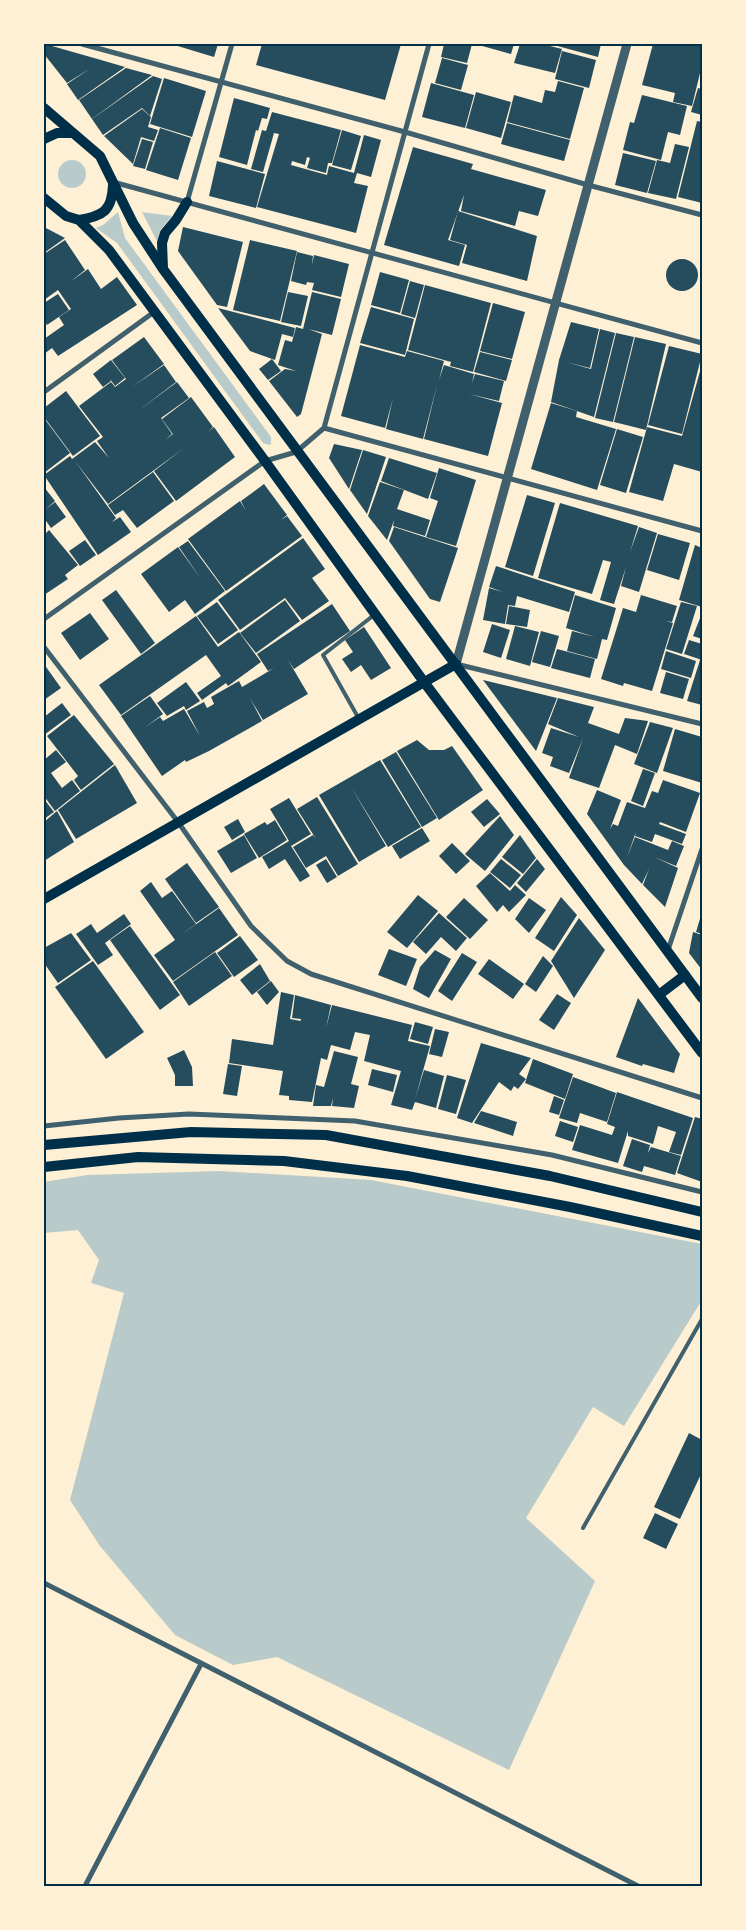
<svg xmlns="http://www.w3.org/2000/svg" width="746" height="1930" viewBox="0 0 746 1930" font-family="'Exo 2',sans-serif">
  <rect width="100%" height="100%" fill="#fdf0d5"/>
  <g fill="#b9caca">
    <circle cx="72" cy="174" r="14"/>
    <polygon points="118,212 125,238 271,437 271,444 269,445 263,443 117,243 96,228 103,225"/>
    <polygon points="142,212 172,216 160,230 158,243"/>
    <polygon points="220,1171 371,1180 702,1244 702,1300 624,1426 593,1407 526,1518 595,1581 509,1770 277,1657 233,1665 175,1635 100,1546 70,1500 124,1293 91,1283 99,1260 78,1230 44,1233 44,1182 87,1175"/>
  </g>
  <g fill="#264d5e">
    <polygon points="45,44 101,60 125,67 78,100 67,84 91,68 67,83 44,54"/>
    <polygon points="171,44 218,44 214,57"/>
    <polygon points="262,44 401,44 385,100 256,65"/>
    <polygon points="444,44 472,44 467,63 441,57"/>
    <polygon points="475,44 514,44 511,54"/>
    <polygon points="520,44 542,44 562,49 555,73 514,63"/>
    <polygon points="550,44 601,44 598,57"/>
    <polygon points="653,44 702,44 702,65 692,106 673,102 675,93 642,85"/>
    <polygon points="562,51 596,60 589,88 555,79"/>
    <polygon points="442,58 468,65 461,90 435,83"/>
    <polygon points="126,68 152,75 92,119 79,100"/>
    <polygon points="153,76 162,79 150,116 142,108 103,135 92,119"/>
    <polygon points="164,78 206,91 192,137 150,124"/>
    <polygon points="558,81 584,88 570,139 507,122 514,95 542,103 545,90 555,92"/>
    <polygon points="431,83 474,95 465,128 422,117"/>
    <polygon points="698,88 702,89 702,115 691,112"/>
    <polygon points="476,92 511,102 501,138 466,128"/>
    <polygon points="642,95 687,106 680,135 668,132 661,160 623,150 630,122 634,123"/>
    <polygon points="234,98 270,108 267,119 262,118 258,131 256,130 247,165 219,157"/>
    <polygon points="142,109 151,117 148,127 158,130 154,141 141,137 133,164 104,136"/>
    <polygon points="272,112 341,130 332,163 328,163 326,173 307,168 310,158 307,157 305,165 292,161 291,165 327,175 329,166 354,173 364,135 381,140 371,177 357,173 354,183 368,186 356,233 257,207 279,134 274,133 263,172 251,169 262,130 266,131"/>
    <polygon points="697,121 702,122 702,203 678,197"/>
    <polygon points="507,123 570,140 564,161 501,144"/>
    <polygon points="160,128 191,138 178,180 146,170"/>
    <polygon points="342,130 361,136 351,170 332,165"/>
    <polygon points="142,139 153,142 145,169 133,166"/>
    <polygon points="675,144 689,147 676,199 648,193 657,160 670,163"/>
    <polygon points="413,147 473,164 471,169 546,190 538,216 519,211 515,226 461,211 464,195 448,240 465,245 459,266 384,245"/>
    <polygon points="623,153 656,161 647,193 615,185"/>
    <polygon points="217,161 265,174 256,208 209,196"/>
    <polygon points="458,211 537,236 527,281 462,263 467,245 450,240"/>
    <polygon points="44,227 65,238 44,253"/>
    <polygon points="183,227 243,242 227,307 217,305 178,251"/>
    <polygon points="65,240 85,270 70,282 88,269 101,289 117,277 137,305 58,356 52,348 44,354 44,339 64,325 59,317 71,309 58,290 44,300 44,254"/>
    <polygon points="250,240 297,251 280,321 233,310"/>
    <polygon points="297,252 313,256 312,265 314,255 349,264 341,297 312,290 314,283 307,282 306,285 291,281"/>
    <circle cx="682" cy="275" r="16"/>
    <polygon points="380,272 409,280 400,313 371,305"/>
    <polygon points="410,281 424,285 415,318 401,314"/>
    <polygon points="425,285 491,303 473,372 450,366 451,362 408,350"/>
    <polygon points="288,292 308,296 301,326 281,322"/>
    <polygon points="312,292 341,299 332,335 308,329 322,334 301,414 297,417 269,381 285,369 296,371 278,365 285,340 292,342 296,327 303,329"/>
    <polygon points="58,294 69,310 47,325 44,320 44,303"/>
    <polygon points="493,303 525,312 512,359 480,351"/>
    <polygon points="371,307 414,319 405,355 360,343"/>
    <polygon points="218,308 295,328 293,337 282,334 275,360 250,351"/>
    <polygon points="571,322 599,329 590,368 566,362 591,369 600,329 615,333 594,417 551,402 559,360"/>
    <polygon points="616,333 634,337 613,422 595,418"/>
    <polygon points="144,337 164,364 132,387 164,365 176,382 138,411 177,382 189,398 161,418 172,434 165,440 173,434 175,437 162,419 191,397 213,427 208,432 214,427 235,457 176,501 154,471 184,448 108,504 75,461 116,518 112,522 120,517 131,532 98,555 44,475 70,456 72,459 95,442 109,458 97,441 103,437 79,406 111,382 115,387 126,379 112,360"/>
    <polygon points="635,337 666,344 646,430 614,422"/>
    <polygon points="360,345 405,357 407,351 444,361 439,380 444,365 474,374 472,383 475,374 504,381 499,401 469,394 502,403 488,456 424,439 437,385 423,439 386,429 393,398 385,428 341,416"/>
    <polygon points="669,346 702,354 682,434 648,425"/>
    <polygon points="480,352 512,360 506,381 474,372"/>
    <polygon points="272,359 281,371 268,380 259,369"/>
    <polygon points="111,360 125,378 115,386 110,379 111,381 103,387 93,374"/>
    <polygon points="702,364 702,472 674,464 663,501 629,492 647,427 682,436"/>
    <polygon points="66,391 100,436 73,456 44,417 44,408"/>
    <polygon points="551,403 577,411 576,417 616,429 597,490 531,469"/>
    <polygon points="44,418 70,453 44,473"/>
    <polygon points="617,429 643,437 626,493 600,485"/>
    <polygon points="334,444 362,450 349,489 329,458"/>
    <polygon points="363,450 386,457 367,514 350,490"/>
    <polygon points="389,458 437,473 428,499 381,481"/>
    <polygon points="439,468 476,480 456,546 426,537 438,501 430,498"/>
    <polygon points="153,472 174,501 137,528 123,510 115,515 108,505"/>
    <polygon points="380,482 404,490 397,509 430,520 425,536 393,526 394,520 392,526 389,525 392,526 387,540 368,516"/>
    <polygon points="264,484 287,515 281,520 287,516 302,536 226,591 188,539 240,501 245,509 241,501"/>
    <polygon points="44,487 55,501 45,510 55,502 66,517 51,528 44,518"/>
    <polygon points="527,495 555,503 533,576 505,567"/>
    <polygon points="560,503 638,526 630,552 639,527 657,533 639,592 621,586 626,567 614,604 600,600 611,562 603,560 592,594 538,578"/>
    <polygon points="394,527 458,548 440,602 430,599 389,541"/>
    <polygon points="49,530 78,565 65,575 68,579 44,595 44,535"/>
    <polygon points="658,534 690,543 679,580 647,570"/>
    <polygon points="303,538 325,569 312,578 329,601 302,620 285,598 240,630 218,600"/>
    <polygon points="85,540 96,555 80,566 69,551"/>
    <polygon points="188,541 225,591 195,614 185,600 169,612 141,574 178,547 201,579 179,547"/>
    <polygon points="695,545 702,548 702,607 679,600"/>
    <polygon points="496,566 575,592 569,612 517,596 515,606 508,605 505,624 483,620 489,588 503,592 489,587"/>
    <polygon points="116,590 155,643 141,654 102,600"/>
    <polygon points="575,595 616,608 607,640 602,639 597,659 567,651 572,631 595,637 566,628"/>
    <polygon points="641,595 677,606 672,622 666,621 673,623 652,691 624,683 623,686 601,679 623,608 636,612"/>
    <polygon points="285,600 300,621 256,653 240,633"/>
    <polygon points="217,602 238,630 218,644 197,616"/>
    <polygon points="681,602 697,606 682,654 666,649"/>
    <polygon points="332,604 350,631 294,669 288,660 308,694 263,720 250,698 262,721 209,751 186,762 185,760 162,776 121,716 150,696 163,714 144,728 160,717 163,721 184,709 200,736 187,711 204,702 207,708 214,704 211,697 239,681 242,687 274,668 268,671 257,654"/>
    <polygon points="509,606 530,610 527,627 506,624"/>
    <polygon points="90,613 109,639 80,660 61,633"/>
    <polygon points="702,613 702,639 693,636"/>
    <polygon points="196,616 218,647 239,632 261,662 228,686 226,683 202,700 197,693 221,676 206,655 121,715 99,685"/>
    <polygon points="492,624 510,630 501,658 483,652"/>
    <polygon points="515,626 539,632 530,666 506,659"/>
    <polygon points="364,627 391,668 371,680 361,665 351,672 342,659 353,652 345,640"/>
    <polygon points="541,631 559,636 550,667 532,662"/>
    <polygon points="689,640 702,644 702,660 684,654"/>
    <polygon points="557,649 595,659 590,678 551,668"/>
    <polygon points="666,651 696,661 691,678 661,669"/>
    <polygon points="700,660 702,661 702,705 687,701"/>
    <polygon points="44,664 61,688 44,700"/>
    <polygon points="666,672 689,679 683,699 660,693"/>
    <polygon points="483,680 557,698 536,751"/>
    <polygon points="186,682 200,701 186,710 184,706 167,716 157,703"/>
    <polygon points="558,698 594,707 588,723 619,734 625,718 648,721 637,754 615,745 599,788 569,778 583,738 569,773 550,766 553,757 542,753 551,728 579,737 548,724"/>
    <polygon points="62,703 71,715 44,735 44,717"/>
    <polygon points="74,715 114,764 81,790 74,780 78,776 47,736"/>
    <polygon points="650,722 673,728 657,773 634,764"/>
    <polygon points="675,729 702,737 702,783 663,771"/>
    <polygon points="417,740 429,750 444,750 452,746 483,790 439,820 397,751"/>
    <polygon points="56,750 66,762 51,773 62,788 72,780 80,791 55,811 44,796 44,760"/>
    <polygon points="396,752 437,818 422,827 382,760"/>
    <polygon points="380,760 421,827 388,847 351,787 386,846 359,862 319,795"/>
    <polygon points="115,765 137,803 76,839 58,810"/>
    <polygon points="643,769 655,773 643,806 631,801"/>
    <polygon points="663,780 700,793 686,832 660,822 659,824 686,834 682,844 655,834 652,842 635,836 636,832 627,857 635,837 668,850 672,841 684,846 676,866 654,857 678,868 665,907 643,885 649,869 642,884 624,865 587,814 597,790 621,800 610,829 613,824 618,826 627,802 645,808 652,791 658,793"/>
    <polygon points="317,797 358,864 338,876 326,856 306,868 293,847 313,835 316,839 297,809"/>
    <polygon points="289,798 311,834 291,846 310,876 300,882 285,859 269,869 262,857 289,841 270,809"/>
    <polygon points="44,799 54,812 44,819"/>
    <polygon points="487,799 500,814 484,827 471,812"/>
    <polygon points="57,811 74,842 44,861 44,822"/>
    <polygon points="500,816 514,835 485,871 465,854"/>
    <polygon points="238,819 245,832 232,840 224,827"/>
    <polygon points="275,820 287,840 259,858 244,834 265,822 267,825"/>
    <polygon points="422,828 430,841 400,859 392,846"/>
    <polygon points="244,835 257,858 231,873 217,851"/>
    <polygon points="520,835 536,858 523,874 502,857"/>
    <polygon points="452,843 470,861 456,874 439,856"/>
    <polygon points="326,859 337,877 327,883 316,865"/>
    <polygon points="501,859 521,875 510,888 490,872"/>
    <polygon points="537,859 545,869 526,892 517,883"/>
    <polygon points="187,863 219,907 196,923 165,879"/>
    <polygon points="490,873 510,891 515,885 526,895 509,912 503,905 497,912 476,886"/>
    <polygon points="151,882 162,898 172,891 196,924 178,937 219,908 238,935 173,981 154,955 175,940 140,891"/>
    <polygon points="418,895 438,911 407,948 387,932"/>
    <polygon points="561,897 577,915 554,951 535,938"/>
    <polygon points="464,898 488,920 470,939 446,917"/>
    <polygon points="529,898 546,910 529,933 515,919"/>
    <polygon points="702,912 702,934 696,932"/>
    <polygon points="439,913 467,938 456,951 441,937 426,954 413,942"/>
    <polygon points="124,914 131,924 105,943 113,955 98,965 76,934 91,924 97,933"/>
    <polygon points="579,918 605,950 574,998 551,961"/>
    <polygon points="130,926 180,995 160,1010 110,940"/>
    <polygon points="693,932 702,935 702,970 689,953"/>
    <polygon points="71,933 91,960 58,983 44,963 44,948"/>
    <polygon points="240,936 258,960 234,977 217,953"/>
    <polygon points="389,949 417,959 406,986 378,975"/>
    <polygon points="435,950 451,959 429,998 413,989 420,967"/>
    <polygon points="215,952 232,976 189,1006 173,982"/>
    <polygon points="462,953 477,962 452,1001 438,991"/>
    <polygon points="543,956 553,966 536,992 525,984"/>
    <polygon points="489,959 524,984 513,999 478,974"/>
    <polygon points="93,961 144,1032 106,1059 55,987"/>
    <polygon points="260,964 270,981 252,995 240,980"/>
    <polygon points="271,981 279,992 267,1005 257,992"/>
    <polygon points="281,992 294,995 290,1019 301,1021 299,1030 301,1019 292,1018 295,995 331,1005 326,1028 332,1005 412,1025 408,1041 430,1046 415,1099 424,1070 444,1076 436,1108 415,1102 412,1110 391,1105 401,1071 364,1061 370,1035 355,1032 350,1050 331,1045 327,1060 321,1058 312,1102 289,1100 289,1096 279,1095 283,1071 229,1063 232,1039 273,1045"/>
    <polygon points="557,994 571,1003 554,1030 539,1020"/>
    <polygon points="638,998 680,1054 674,1073 643,1064 642,1066 616,1057"/>
    <polygon points="415,1022 433,1027 428,1044 410,1039"/>
    <polygon points="435,1029 449,1032 442,1057 429,1054"/>
    <polygon points="481,1043 531,1058 519,1074 526,1079 518,1089 514,1086 511,1091 499,1082 472,1123 457,1118"/>
    <polygon points="184,1050 192,1067 193,1086 175,1086 175,1075 167,1058"/>
    <polygon points="334,1051 358,1057 351,1084 359,1086 354,1108 332,1106 333,1098 331,1106 313,1106 316,1085 324,1087"/>
    <polygon points="533,1059 573,1074 565,1099 525,1083"/>
    <polygon points="228,1064 242,1066 237,1096 223,1094"/>
    <polygon points="372,1069 397,1075 393,1092 368,1085"/>
    <polygon points="447,1075 466,1080 456,1114 438,1109"/>
    <polygon points="573,1077 616,1093 607,1122 580,1113 577,1123 559,1118"/>
    <polygon points="617,1092 693,1118 681,1155 669,1152 676,1132 658,1126 653,1144 628,1136 628,1131 618,1163 572,1150 580,1125 612,1135 615,1127 607,1124"/>
    <polygon points="554,1096 564,1100 559,1115 549,1112"/>
    <polygon points="481,1111 517,1122 513,1136 474,1123"/>
    <polygon points="695,1117 702,1119 702,1182 677,1173"/>
    <polygon points="560,1121 578,1127 573,1142 555,1136"/>
    <polygon points="632,1139 650,1145 648,1153 651,1147 681,1156 675,1175 644,1166 642,1172 623,1166"/>
    <polygon points="689,1433 702,1440 702,1472 680,1519 654,1507"/>
    <polygon points="655,1513 678,1524 666,1549 643,1538"/>
  </g>
  <g fill="none" stroke-linecap="round" stroke-linejoin="round">
    <g stroke="#3f606c" stroke-width="4">
      <polyline points="359,719 323,655 374,615"/>
      <polyline points="583,1528 702,1319"/>
    </g>
    <g stroke="#3f606c" stroke-width="5">
      <polyline points="82,44 405,132 588,185 702,215"/>
      <polyline points="113,182 702,343"/>
      <polyline points="187,202 232,44"/>
      <polyline points="44,392 154,312"/>
      <polyline points="324,428 702,531"/>
      <polyline points="44,619 265,461 296,452 324,428 429,44"/>
      <polyline points="44,647 178,822 251,926 287,961 311,974 702,1098"/>
      <polyline points="456,664 702,724"/>
      <polyline points="668,950 702,849"/>
      <polyline points="44,1126 119,1118 189,1114 355,1121 552,1155 702,1192"/>
      <polyline points="44,1583 638,1886"/>
      <polyline points="85,1886 201,1664"/>
    </g>
    <polyline stroke="#3f606c" stroke-width="9" points="456,664 627,44"/>
    <g stroke="#003049" stroke-width="10">
      <polyline points="44,108 100,156 133,223 163,269 702,998"/>
      <polyline points="44,139 57,133 71,133"/>
      <polyline points="44,198 66,216 79,220 109,250 265,461 424,682 702,1053"/>
      <path d="M 79,220 C 103,216 112,211 113,185"/>
      <polyline points="163,268 162,243 165,233 176,220 187,202"/>
      <polyline points="44,899 456,664"/>
      <polyline points="660,994 685,975"/>
      <polyline points="44,1145 191,1132 326,1135 550,1176 702,1212"/>
      <polyline points="44,1167 138,1157 284,1161 407,1176 570,1207 702,1236"/>
    </g>
  </g>
  <rect width="746" height="1930" fill="none" stroke="#fdf0d5" stroke-width="90"/>
  <rect x="45" y="45" width="656" height="1840" fill="none" stroke="#003049" stroke-width="2"/>
</svg>
